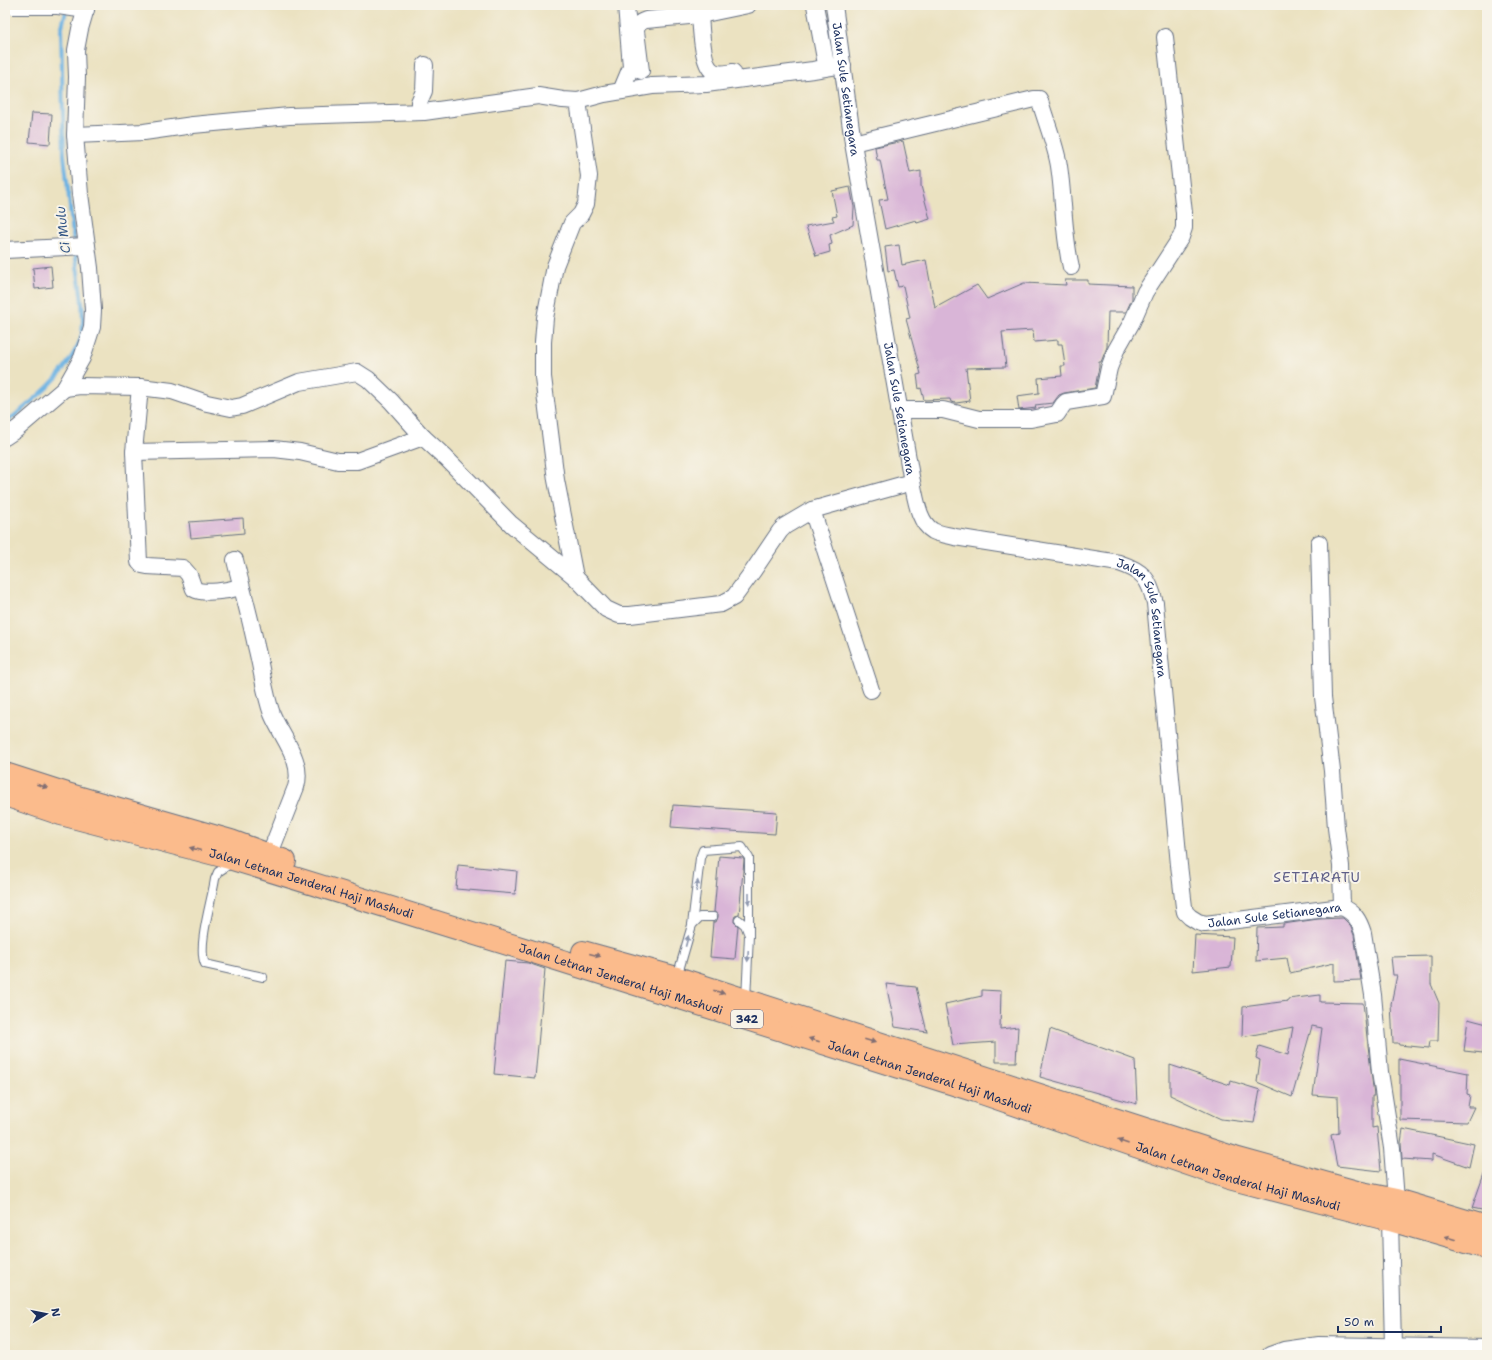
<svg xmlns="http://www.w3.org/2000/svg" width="1492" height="1360" viewBox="0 0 1492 1360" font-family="'Shantell Sans',sans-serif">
  <rect width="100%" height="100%" fill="#f7f3e8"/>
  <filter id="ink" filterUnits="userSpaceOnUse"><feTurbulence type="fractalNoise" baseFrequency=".025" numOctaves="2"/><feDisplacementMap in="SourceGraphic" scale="8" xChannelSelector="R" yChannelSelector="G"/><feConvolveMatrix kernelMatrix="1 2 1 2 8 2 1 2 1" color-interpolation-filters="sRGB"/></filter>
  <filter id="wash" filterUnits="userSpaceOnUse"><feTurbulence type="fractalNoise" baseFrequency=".012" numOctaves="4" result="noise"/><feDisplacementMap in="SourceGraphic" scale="16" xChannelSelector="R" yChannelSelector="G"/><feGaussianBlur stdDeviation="0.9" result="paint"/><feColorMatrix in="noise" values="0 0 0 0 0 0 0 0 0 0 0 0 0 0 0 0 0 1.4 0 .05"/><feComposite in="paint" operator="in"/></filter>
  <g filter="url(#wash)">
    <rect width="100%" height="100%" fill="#ebe2c1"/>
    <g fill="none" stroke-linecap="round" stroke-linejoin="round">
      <g stroke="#6cb2e3" stroke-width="4">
        <polyline points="66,11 61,30 64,155 74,243"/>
        <path d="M 5,423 C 31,402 59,382 75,351 C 77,347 80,342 81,338 C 87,315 77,274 75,250"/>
      </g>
    </g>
    <g id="blocks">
      <g fill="#d9b5d7">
        <polygon points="32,113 52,114 50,144 29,142"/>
        <polygon points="903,141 910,173 921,171 921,186 930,219 917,223 916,220 885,229 879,200 888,199 880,160 877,160 875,147"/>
        <polygon points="850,187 854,207 853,225 830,235 832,244 829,245 830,252 816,256 806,226 834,221 832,217 837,216 832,191"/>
        <polygon points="899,245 902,265 926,260 935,308 977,285 987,299 1024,283 1066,285 1065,280 1088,280 1088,284 1132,286 1132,299 1126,312 1108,312 1107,347 1101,362 1099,362 1099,367 1095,388 1064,393 1059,395 1053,403 1035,405 1036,408 1019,410 1017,396 1039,393 1038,378 1062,376 1061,366 1065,366 1062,344 1058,344 1058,340 1034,342 1033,330 1002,332 1006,367 966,368 970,401 956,403 951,402 950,399 924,400 921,388 919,389 917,375 921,374 906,319 910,318 903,286 898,287 894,270 888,271 885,247"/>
        <polygon points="51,266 53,287 35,289 33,268"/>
        <polygon points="243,518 244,533 191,538 189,522"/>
        <polygon points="673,805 777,812 775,834 671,827"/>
        <polygon points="719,856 743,858 744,860 739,915 735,916 734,919 734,922 738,926 735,959 710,957 713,922 716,922 718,917 718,914 714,912"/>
        <polygon points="458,865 517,871 515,894 456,889"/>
        <polygon points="1343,918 1350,925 1354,935 1361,980 1334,981 1334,963 1290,973 1287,958 1256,961 1257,928 1283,927 1283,924 1318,919"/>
        <polygon points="1195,935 1233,937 1231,967 1193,971"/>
        <polygon points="1431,956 1431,984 1439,1003 1438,1041 1430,1041 1429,1048 1399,1045 1398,1043 1393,1043 1391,1004 1397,975 1393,975 1391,957"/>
        <polygon points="505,961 528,963 545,969 535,1078 494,1074"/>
        <polygon points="886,984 916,987 927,1032 895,1027"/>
        <polygon points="982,990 1001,991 1000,1029 1018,1027 1016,1062 996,1062 996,1042 953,1045 945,1004 982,996"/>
        <polygon points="1320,995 1320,1002 1363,1003 1374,1096 1372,1096 1372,1128 1377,1127 1381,1171 1337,1166 1331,1135 1339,1133 1338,1097 1313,1095 1322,1028 1312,1026 1292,1097 1257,1082 1260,1060 1256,1058 1259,1046 1288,1055 1293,1027 1242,1037 1243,1007 1288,1001 1288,999"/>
        <polygon points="1468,1019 1487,1024 1487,1032 1483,1053 1464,1051"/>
        <polygon points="1050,1029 1135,1060 1137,1104 1040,1077"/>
        <polygon points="1399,1059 1468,1073 1467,1094 1470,1095 1468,1107 1474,1107 1467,1122 1400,1120 1400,1075 1399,1075"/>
        <polygon points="1170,1065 1230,1085 1231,1081 1260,1090 1254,1123 1221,1119 1170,1095"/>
        <polygon points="1403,1129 1474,1144 1469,1167 1432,1154 1432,1161 1402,1159 1401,1143"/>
        <polygon points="1485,1171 1487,1171 1487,1211 1472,1208"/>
      </g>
    </g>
  </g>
  <g filter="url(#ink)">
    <use href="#blocks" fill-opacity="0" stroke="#646e81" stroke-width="1"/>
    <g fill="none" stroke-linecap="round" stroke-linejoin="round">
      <defs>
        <g id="service">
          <path d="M 233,862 L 218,872 L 215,879 C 212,900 197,946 205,964 L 263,977"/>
          <polyline points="739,920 745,925 749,935 746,1000"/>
          <polyline points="692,925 700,858 703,850 742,847 749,858 749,935"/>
          <polyline points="677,977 692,925 700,917 713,917"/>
        </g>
        <g id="minor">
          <polyline points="815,5 826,64"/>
          <path id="s1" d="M 834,5 L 853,143 L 912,482 C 916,498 918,522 933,531 C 939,534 948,535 955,537 L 1119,563 C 1143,571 1149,578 1155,603 L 1179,865 L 1184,907 L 1185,912 L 1190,917 L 1198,922 L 1205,924 L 1342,907 C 1354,912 1359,920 1363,933 L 1373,995 L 1380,1072 L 1392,1148 L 1396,1200"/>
          <polyline points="5,6 58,6 86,10"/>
          <path d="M 700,15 C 701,27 702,67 714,72 C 720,75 727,73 733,72"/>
          <path d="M 641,71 L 636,31 C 637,24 640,22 646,20 L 700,15 L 748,5"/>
          <polyline points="621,91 631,67 626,5"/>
          <polyline points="578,101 604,94 652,86 706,84 813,70 843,65"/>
          <polyline points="420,112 419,102 424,91 425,65"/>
          <polyline points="75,135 144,132 193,125 289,116 424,112 538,96 563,100 578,101 589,176 586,204 581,214 572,223 555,266 545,318 543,342 543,377 556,480 575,577"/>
          <path d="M 853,143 L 1034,99 L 1039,99 L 1040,101 C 1046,122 1056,146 1059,166 C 1064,199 1063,234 1071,267"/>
          <polyline points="5,250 87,246"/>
          <path d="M 140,387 L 134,452 L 139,562 L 142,565 L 147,566 L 183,568 L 189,575 L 194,589 C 204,595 230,590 241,587"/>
          <polyline points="65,388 80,386 140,387 172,391 207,403 231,408 242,406 299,382 357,372 368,379 391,401 423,437 446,458 511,524 575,577 606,609 619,615 630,615 721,604 734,597 753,571 780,531 785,526 812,510 912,482"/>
          <polyline points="899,410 943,410 979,419 1031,419 1057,414 1063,405 1066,402 1103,396 1109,368 1116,350 1132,322 1145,292 1181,237 1184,228 1184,213 1165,37"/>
          <polyline points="5,437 17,429 65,388 82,358 92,327 93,310 90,268 80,194 75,135 77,77 76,50 80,29 87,5"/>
          <polyline points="134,452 274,449 300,452 338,461 357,461 423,437"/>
          <polyline points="812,510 871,690"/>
          <polyline points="1319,543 1323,697 1332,771 1336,828 1341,866 1342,907"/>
          <path d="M 235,560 C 242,589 250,617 256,646 C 262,669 264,692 272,714 C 282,738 304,761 296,787 L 269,856"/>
          <polyline points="1390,1220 1393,1346"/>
          <polyline points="1270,1355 1284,1350 1319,1345 1487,1348"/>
        </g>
        <g id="primary">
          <polyline points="5,774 67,794 231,841 285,861"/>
          <path id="s2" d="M 5,795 L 61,814 L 226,857 L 553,958 L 976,1091 L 1229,1178 L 1390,1220 L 1487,1248"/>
          <polyline points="583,952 677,978 1235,1158 1357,1192 1396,1200 1487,1227"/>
        </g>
      </defs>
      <use href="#service" stroke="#646e81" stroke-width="10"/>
      <use href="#minor" stroke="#646e81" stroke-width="18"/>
      <use href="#primary" stroke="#646e81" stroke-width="24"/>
      <use href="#service" stroke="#fff" stroke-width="8"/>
      <use href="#minor" stroke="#fff" stroke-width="16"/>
      <use href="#primary" stroke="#fbbb8c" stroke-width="22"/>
    </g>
    <defs><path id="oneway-solid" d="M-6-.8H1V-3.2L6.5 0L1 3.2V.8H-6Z"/></defs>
    <g fill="#806e73">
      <use href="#oneway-solid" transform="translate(42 786) rotate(18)"/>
      <use href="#oneway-solid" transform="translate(195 849) rotate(-165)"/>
      <use href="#oneway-solid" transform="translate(595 955) rotate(15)"/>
      <use href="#oneway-solid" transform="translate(719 992) rotate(18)"/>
      <use href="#oneway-solid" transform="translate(814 1040) rotate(-163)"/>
      <use href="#oneway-solid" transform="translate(870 1041) rotate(18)"/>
      <use href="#oneway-solid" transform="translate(1123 1142) rotate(-161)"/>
      <use href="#oneway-solid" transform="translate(1450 1238) rotate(-164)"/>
    </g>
    <g fill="#8d97ae">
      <use href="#oneway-solid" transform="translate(697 886) rotate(-82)"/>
      <use href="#oneway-solid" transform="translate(749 899) rotate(90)"/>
      <use href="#oneway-solid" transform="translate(687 941) rotate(-75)"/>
      <use href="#oneway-solid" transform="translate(748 956) rotate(93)"/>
    </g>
  </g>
  <g text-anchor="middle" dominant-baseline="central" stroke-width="4" stroke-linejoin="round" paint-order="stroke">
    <rect fill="#f7f3e8" stroke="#5d6a87" stroke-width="1" x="731" y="1010" width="32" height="18" rx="3"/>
    <g font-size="11" font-weight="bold" fill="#1b2f5e">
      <text x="747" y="1019">342</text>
    </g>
    <g font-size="12" fill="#1b2f5e" stroke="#f7f3e8">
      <text stroke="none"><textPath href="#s1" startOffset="85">Jalan Sule Setianegara</textPath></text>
      <text stroke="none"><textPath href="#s1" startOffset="409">Jalan Sule Setianegara</textPath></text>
      <text stroke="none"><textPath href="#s1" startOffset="792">Jalan Sule Setianegara</textPath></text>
      <text stroke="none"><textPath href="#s2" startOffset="319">Jalan Letnan Jenderal Haji Mashudi</textPath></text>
      <text stroke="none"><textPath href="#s1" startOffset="1189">Jalan Sule Setianegara</textPath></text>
      <text stroke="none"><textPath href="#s2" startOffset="643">Jalan Letnan Jenderal Haji Mashudi</textPath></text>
      <text stroke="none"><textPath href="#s2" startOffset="967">Jalan Letnan Jenderal Haji Mashudi</textPath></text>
      <text stroke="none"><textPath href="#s2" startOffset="1291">Jalan Letnan Jenderal Haji Mashudi</textPath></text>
    </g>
    <g font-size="13" font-style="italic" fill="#335686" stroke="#f7f3e8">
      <text transform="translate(63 230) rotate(-97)">Ci Mulu</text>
    </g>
    <g font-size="14" letter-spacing="1" fill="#5e5e88" stroke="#f7f3e8">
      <text x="1317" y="877">SETIARATU</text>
    </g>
  </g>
  <rect width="1492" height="1360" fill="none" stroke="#f7f3e8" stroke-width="20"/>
  <g transform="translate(46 1314) rotate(80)" stroke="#f7f3e8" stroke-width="3" paint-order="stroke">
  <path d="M0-3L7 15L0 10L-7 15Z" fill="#1b2f5e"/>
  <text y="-6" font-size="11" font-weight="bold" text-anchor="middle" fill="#1b2f5e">N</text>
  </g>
  <path d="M1338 1326v6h103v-6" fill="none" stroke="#1b2f5e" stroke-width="2"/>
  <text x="1344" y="1326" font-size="12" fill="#1b2f5e" stroke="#f7f3e8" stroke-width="3" paint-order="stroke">50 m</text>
</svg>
